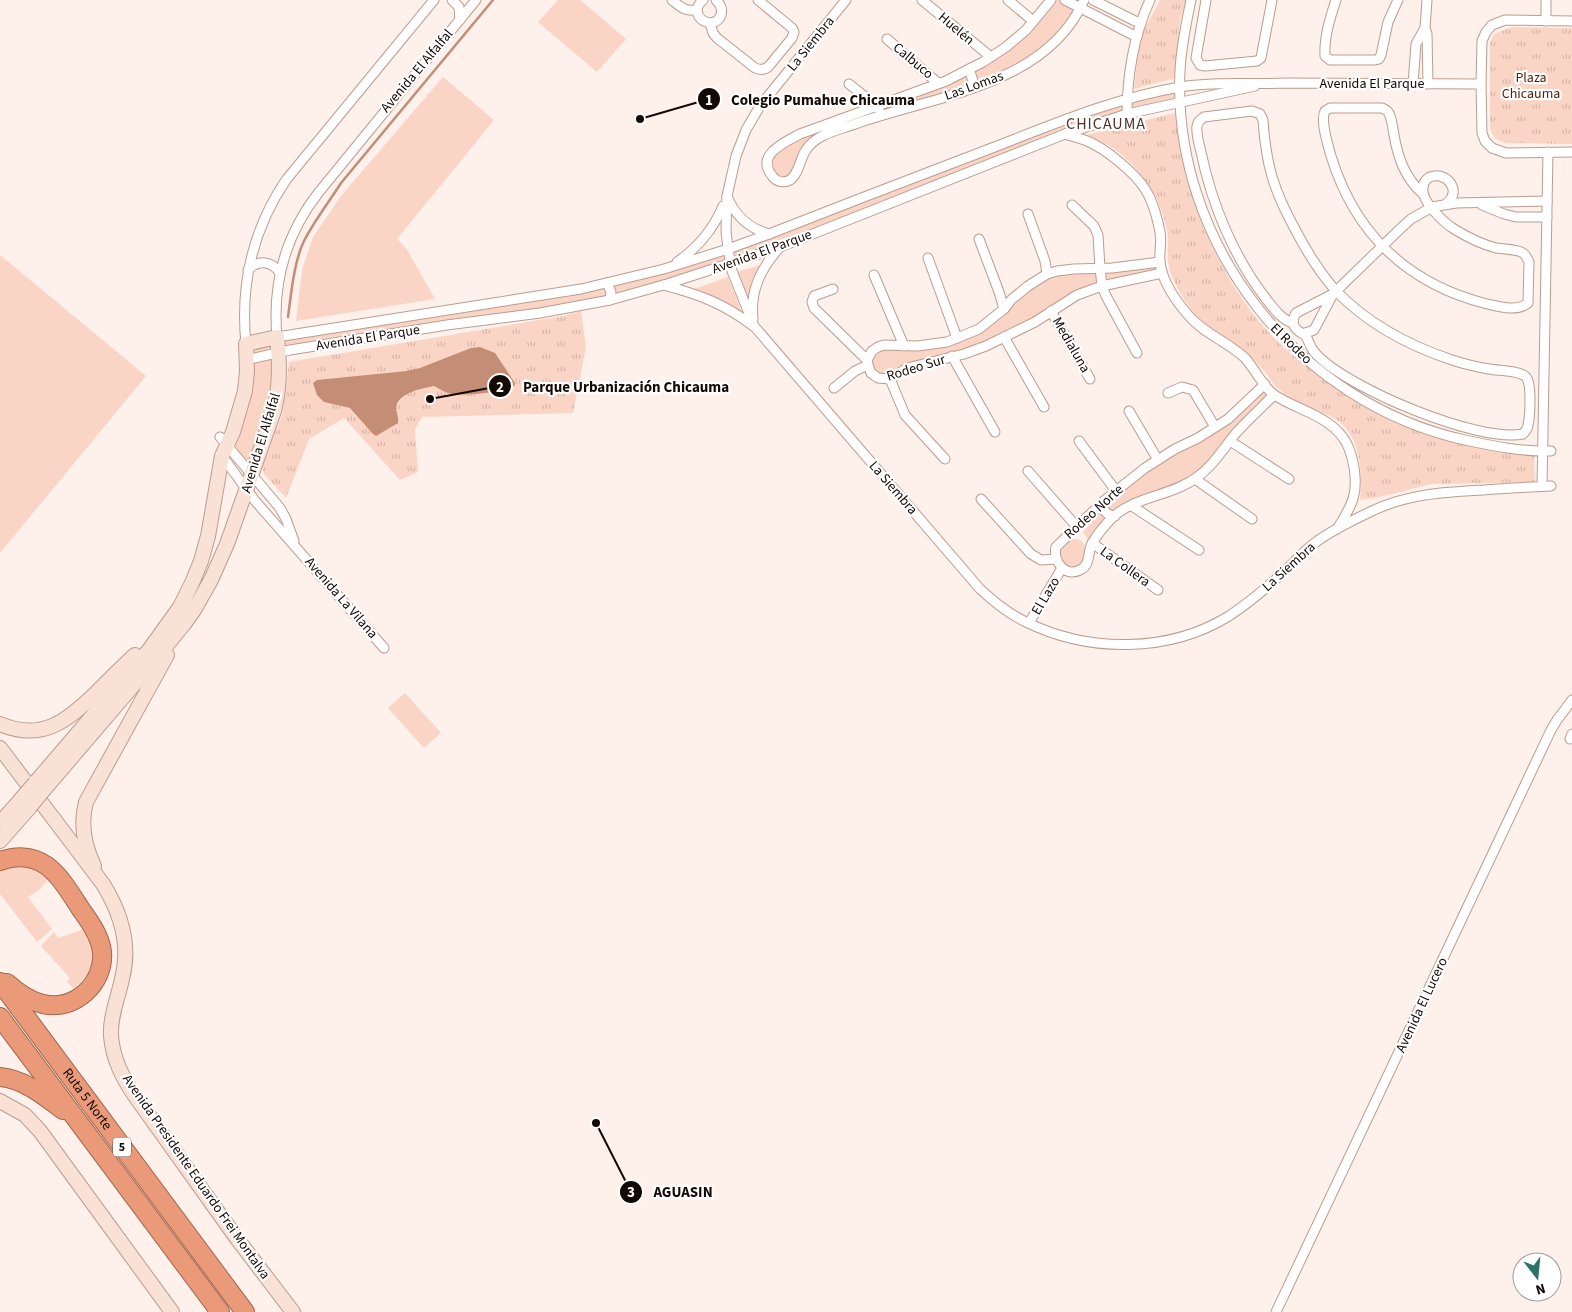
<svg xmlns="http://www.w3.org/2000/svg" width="1572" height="1312" viewBox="0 0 1572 1312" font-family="'Source Sans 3',sans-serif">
  <defs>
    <pattern id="park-tufts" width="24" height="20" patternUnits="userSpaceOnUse" patternTransform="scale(1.25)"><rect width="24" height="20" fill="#fad5c5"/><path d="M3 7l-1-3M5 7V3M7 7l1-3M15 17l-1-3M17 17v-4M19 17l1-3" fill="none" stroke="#d5b6a8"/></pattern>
  </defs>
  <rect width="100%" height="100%" fill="#fef0eb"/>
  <g fill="#fad5c5">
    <polygon points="558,0 580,0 626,39 597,72 538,22"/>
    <path d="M 1053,0 L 1082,0 L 1054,41 L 1008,72 L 816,138 L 794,172 L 783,180 L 774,175 C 768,152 783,146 801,136 L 984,64 Z"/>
    <polygon points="443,77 494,120 397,239 406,248 435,299 296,321 302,270 313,237 341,196"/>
    <path d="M 1177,89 L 1178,98 L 1176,100 L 1126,112 L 782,243 L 663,282 L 575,303 L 283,351 L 271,401 L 250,464 L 233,444 L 252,355 C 256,346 264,345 274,342 L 558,297 L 657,274 L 1064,124 L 1128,102 Z"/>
    <polygon points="0,255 146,376 0,553"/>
    <polygon points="1158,264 1160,272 1112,281 985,344 889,377 878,376 870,364 874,353 885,348 917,348 980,331 1029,288 1057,274"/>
    <polygon points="760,265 752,281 749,300 747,300 737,272"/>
    <polygon points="728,277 742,313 719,300 694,291 694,289"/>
    <polygon points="1265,389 1270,395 1216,456 1193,477 1141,498 1089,541 1083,532 1104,506 1147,471 1176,452 1233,422"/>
    <polygon points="1070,538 1080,540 1087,547 1087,562 1074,569 1060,563 1058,548"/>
    <polygon points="405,693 441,733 424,748 388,708"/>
    <polygon points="19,862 52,875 39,890 28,897 52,929 37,942 0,894 0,868"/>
    <polygon points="90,927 94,935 95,973 84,978 74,989 67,982 70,978 41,946 54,932 58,938"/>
  </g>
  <g fill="url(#park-tufts)">
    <polygon points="1160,0 1186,0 1180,20 1175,78 1134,89 1137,61 1143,32"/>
    <path d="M 1512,27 L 1572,28 L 1572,144 L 1505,143 C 1496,140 1493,137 1490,128 L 1490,43 L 1494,34 Z"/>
    <path d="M 1175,113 C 1177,129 1179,146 1183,161 C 1198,227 1231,296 1279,343 C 1291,355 1305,364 1318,374 C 1346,396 1378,416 1412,429 C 1451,444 1493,449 1534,455 L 1535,482 L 1431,484 L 1380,497 L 1360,500 C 1363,471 1361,431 1330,416 C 1314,408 1295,402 1280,390 C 1274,386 1270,378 1266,373 C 1261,367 1255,361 1250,356 C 1232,340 1207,332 1193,312 C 1184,300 1170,278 1168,262 C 1167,252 1169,241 1167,231 C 1160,189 1127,148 1086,135 Z"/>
    <polygon points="581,311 586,347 573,413 422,417 415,429 418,472 400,480 344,418 309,439 286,498 264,474 262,468 282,415 289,362 563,316"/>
  </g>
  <path fill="#c38d76" d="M 480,347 L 495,353 L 515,383 L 515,385 C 506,393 464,396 452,394 C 445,393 440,389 434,386 C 423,388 398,393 396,407 C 396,413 399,416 398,423 L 376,436 L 373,434 L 350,408 L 324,402 L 317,395 L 313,383 L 317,380 L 407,371 L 420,368 L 471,348 Z"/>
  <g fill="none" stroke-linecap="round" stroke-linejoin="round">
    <path stroke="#c38d76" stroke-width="2.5" d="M 288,317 C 291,295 294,261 304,241 C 314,221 329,202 341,183 L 493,0"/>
    <defs>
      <g id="street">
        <polyline points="452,0 459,7 460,20"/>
        <path d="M 476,0 L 319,192 C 286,234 272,283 277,337 L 581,289 L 664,269 L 728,249 L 769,234 C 843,205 918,176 992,148 C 1054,124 1115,98 1180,87 C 1215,81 1251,85 1286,83 L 1481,84"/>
        <path d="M 672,0 C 682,8 684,11 697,10"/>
        <path d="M 703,0 C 685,16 714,33 721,15 C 723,9 720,4 716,0"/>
        <path d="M 846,0 L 760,106 L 746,130 L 736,156 L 727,196 L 726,231 L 728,249 L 732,271 L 754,326 L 980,589 C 994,602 1009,614 1026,622 C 1089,653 1169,653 1229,616 C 1250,602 1270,585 1288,568 C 1297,559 1305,550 1316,542 C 1332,530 1353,520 1372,511 C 1407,494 1445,492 1483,490 C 1505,488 1528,487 1551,486"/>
        <polyline points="922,0 991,57"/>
        <polyline points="1008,0 1033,21"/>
        <path d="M 1051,0 L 1026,30 L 1006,47 L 983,62 L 946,81 L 800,134 C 785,142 754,155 773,177 C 777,182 784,183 790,180 C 799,174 800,158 806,150 C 816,134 839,130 855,124 C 933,96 1047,86 1084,0"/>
        <polyline points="1065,0 1137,37"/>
        <polyline points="1093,0 1141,24"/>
        <path d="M 1191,0 C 1186,24 1181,47 1180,71 C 1172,243 1297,403 1465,440 C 1493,446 1522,452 1551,451"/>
        <polyline points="1206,0 1196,58 1200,65 1205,66 1257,61 1261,58 1272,0"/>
        <path d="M 1336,0 C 1330,18 1324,37 1325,56 L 1330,60 L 1375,60 L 1379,59 L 1381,55 L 1388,22 L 1398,0"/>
        <polyline points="1427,0 1425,28 1427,34 1428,84"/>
        <polyline points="1546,21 1546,0"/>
        <polyline points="1572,21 1505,20 1492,25 1486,32 1482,41 1481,84 1482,133 1485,141 1492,148 1506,153 1572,152"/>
        <path d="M 710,23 L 713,33 L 717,38 L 755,68 C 760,70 765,70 769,66 L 792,38 L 794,32 L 792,28 L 758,0"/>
        <polyline points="887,39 938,83"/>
        <polyline points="969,69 975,87"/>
        <polyline points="849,84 877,106 879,110"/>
        <polyline points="1413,84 1416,44 1425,28"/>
        <path d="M 1127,114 C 1127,76 1134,34 1150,0"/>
        <path d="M 1065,134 C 1073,137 1080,138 1087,141 C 1105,148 1135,173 1145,189 C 1153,201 1157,217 1160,232 C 1162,241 1159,252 1160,262 C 1162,281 1176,301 1188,315 C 1204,334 1227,341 1245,358 C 1255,369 1264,389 1276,396 C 1300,411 1333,417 1347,444 C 1354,459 1358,483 1353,499 C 1349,510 1343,520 1337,529"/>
        <path d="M 1423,194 C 1405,178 1398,158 1394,135 C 1393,129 1392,121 1390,116 C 1389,111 1386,110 1382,108 L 1330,108 L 1325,111 C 1320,121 1328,145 1331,156 C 1355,234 1408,284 1487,304 C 1500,307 1517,312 1528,303 L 1529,262 C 1527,258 1526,255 1523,253 C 1518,249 1503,249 1496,248 C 1481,244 1467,237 1454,229 C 1443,222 1421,201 1423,188 C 1424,172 1445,173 1451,184 C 1456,192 1452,199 1446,204"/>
        <path d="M 727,196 C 735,216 748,228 769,234"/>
        <polyline points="1072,205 1094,226 1098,235 1100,268 1102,286 1106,296 1137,353"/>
        <polyline points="1482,205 1504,214 1516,217 1547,217"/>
        <polyline points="1028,214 1045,261 1047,274"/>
        <polyline points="979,239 999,292 1004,309"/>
        <polyline points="928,258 957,338"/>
        <path d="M 677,262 C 699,247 713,230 723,206"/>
        <polyline points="1160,262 1112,268 1074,269 1057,271 1047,274 1028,286 1011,300 1004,309 979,329 947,342 917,346 884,345 878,347 872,351 867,360 868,365 871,373 878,378 890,379 907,368 964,354 986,346 1035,322 1077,295 1102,286 1162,273"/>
        <path d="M 248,270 C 258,259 272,261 280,273"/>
        <polyline points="874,275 904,346"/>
        <polyline points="607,283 611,292 610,300"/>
        <path d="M 663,285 C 698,294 725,304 753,326"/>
        <polyline points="833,289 814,296 812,302 814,308 867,360"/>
        <path d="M 1333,294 L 1314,330 L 1303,334 C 1294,329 1290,323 1296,313 L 1333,294 L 1399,230 L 1411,219 L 1432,207 L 1456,203 L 1547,201"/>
        <polyline points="1051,311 1090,379"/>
        <path d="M 753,319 C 750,290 761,268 780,247"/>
        <path d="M 1293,323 C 1282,320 1274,309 1267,300 C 1234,258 1212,205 1201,152 C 1199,144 1196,134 1197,126 C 1198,121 1200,120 1204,117 L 1252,111 L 1260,114 L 1263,120 C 1266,166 1274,191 1296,231 C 1307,252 1320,273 1336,291 C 1367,323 1410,346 1452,360 C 1464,364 1477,367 1489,369 C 1499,371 1519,370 1526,377 C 1532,383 1530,416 1528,425 C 1528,429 1525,431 1523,434 C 1478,443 1347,388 1316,354 C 1310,348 1308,340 1305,333"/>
        <polyline points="1004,337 1044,407"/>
        <path d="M 246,344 C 240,285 253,229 286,180 L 434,0"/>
        <polyline points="952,356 995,432"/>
        <polyline points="246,360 290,350 447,325 540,313 610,300 667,284 780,247 1065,134 1127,114 1255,86"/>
        <polyline points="890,379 905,415 945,459"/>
        <path d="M 1265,384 L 1228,419 L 1198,438 L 1175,449 L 1145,468 L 1121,487 L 1104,501 L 1056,547 C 1053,560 1064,578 1080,570 C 1091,565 1087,553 1092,544 C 1097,534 1105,525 1113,517 C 1136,496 1171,496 1196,478 C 1213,466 1223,449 1236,433 C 1248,420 1261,408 1274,395"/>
        <polyline points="834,388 855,371 868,365"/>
        <polyline points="1168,393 1182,387 1193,390 1215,427"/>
        <polyline points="1129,411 1158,460"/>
        <polyline points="220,437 280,508 286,519 294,541"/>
        <polyline points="1079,441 1116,491"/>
        <polyline points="1230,441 1289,479"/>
        <polyline points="222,456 256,502 384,648"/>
        <polyline points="1028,471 1077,527"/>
        <polyline points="1195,479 1252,519"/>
        <polyline points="1542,486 1548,152"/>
        <polyline points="981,499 1031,554 1041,560 1056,559"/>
        <path d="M 1104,501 C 1101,510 1106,515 1115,516"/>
        <polyline points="1132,506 1199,550"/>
        <polyline points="1092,543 1158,590"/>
        <polyline points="1029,623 1062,568"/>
        <polyline points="1570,739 1572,734"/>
        <polyline points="1276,1312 1551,730 1557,720 1572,700"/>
      </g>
      <g id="secondary">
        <path d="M 0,724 C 42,742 67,721 96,693 C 109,680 122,667 135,655"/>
        <path d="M 0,748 L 103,884 C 121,913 131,945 122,979 C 118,998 110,1016 111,1036 C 113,1059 122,1077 135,1096 L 238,1240 L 293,1312"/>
        <path d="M 35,783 L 149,650 L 180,607 L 192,583 L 201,561 L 208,536 L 222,456 L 233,432 L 245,391 L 247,371 L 246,344 L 277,337 C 280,362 280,387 274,411 L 227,544 L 211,580 L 194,610 L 184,624 L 143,674 L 42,792"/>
        <polyline points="0,823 22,798"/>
        <polyline points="0,841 30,807"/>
        <path d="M 94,866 C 84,845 80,824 86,802 L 167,655"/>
        <polyline points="0,1101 25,1115 40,1131 172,1312"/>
      </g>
      <g id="highway">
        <path d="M 0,861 C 43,846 60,877 80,908 C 89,921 100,935 102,952 C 105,983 74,1012 43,1004 C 29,1001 17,992 7,983"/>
        <path id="s1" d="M 0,982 L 245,1312"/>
        <polyline points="0,1017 220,1312"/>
        <path d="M 0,1077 C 24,1079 44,1096 63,1110"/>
      </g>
    </defs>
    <use href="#street" stroke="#bc9c8f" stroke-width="11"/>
    <use href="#secondary" stroke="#bc9c8f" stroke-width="16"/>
    <use href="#highway" stroke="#9f6750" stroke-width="20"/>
    <use href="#street" stroke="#fff" stroke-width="9"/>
    <use href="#secondary" stroke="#f9e1d6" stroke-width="14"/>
    <use href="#highway" stroke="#ea9a78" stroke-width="18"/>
    <defs>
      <g id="secondary-bridge">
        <polyline points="22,798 35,783"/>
        <polyline points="30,807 42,792"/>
      </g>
    </defs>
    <use href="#secondary-bridge" stroke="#bc9c8f" stroke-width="16" stroke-linecap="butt"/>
    <use href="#secondary-bridge" stroke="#f9e1d6" stroke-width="14"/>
  </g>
  <g text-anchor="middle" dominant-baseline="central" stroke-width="4.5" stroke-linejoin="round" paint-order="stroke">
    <rect fill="#fff" stroke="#5a5350" stroke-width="1" x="113" y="1137.5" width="18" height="19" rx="4"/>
    <g font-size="12" font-weight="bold" fill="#130905">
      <text x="122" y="1147">5</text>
    </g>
    <g font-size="14" fill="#130905" stroke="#fff">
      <text transform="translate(956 29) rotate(40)">Huelén</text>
      <text transform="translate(811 44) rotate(-51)">La Siembra</text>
      <text transform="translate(913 61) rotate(40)">Calbuco</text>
      <text transform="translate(417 71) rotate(-50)">Avenida El Alfalfal</text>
      <text x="1372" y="84">Avenida El Parque</text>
      <text transform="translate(974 86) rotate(-20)">Las Lomas</text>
      <text transform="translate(762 252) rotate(-20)">Avenida El Parque</text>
      <text transform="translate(368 338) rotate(-9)">Avenida El Parque</text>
      <text transform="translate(1291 344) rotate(44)">El Rodeo</text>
      <text transform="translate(1071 345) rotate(60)">Medialuna</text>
      <text transform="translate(916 368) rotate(-17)">Rodeo Sur</text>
      <text transform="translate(261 443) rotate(-73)">Avenida El Alfalfal</text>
      <text transform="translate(893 488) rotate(49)">La Siembra</text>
      <text transform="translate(1094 512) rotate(-42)">Rodeo Norte</text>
      <text transform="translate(1125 567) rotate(36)">La Collera</text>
      <text transform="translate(1289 567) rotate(-42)">La Siembra</text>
      <text transform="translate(1046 596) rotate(-59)">El Lazo</text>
      <text transform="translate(341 598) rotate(49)">Avenida La Vilana</text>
      <text transform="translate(1422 1005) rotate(-65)">Avenida El Lucero</text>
      <text stroke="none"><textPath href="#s1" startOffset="146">Ruta 5 Norte</textPath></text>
      <text transform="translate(196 1177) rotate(55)">Avenida Presidente Eduardo Frei Montalva</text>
    </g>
    <g font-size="14" fill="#521f05" stroke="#fff">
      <text x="1531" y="78">Plaza<tspan x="1531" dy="16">Chicauma</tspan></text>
    </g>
    <g font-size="16" letter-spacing="1" fill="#4d3328" stroke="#fff">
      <text x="1106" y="124">CHICAUMA</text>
    </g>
  </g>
  <path fill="none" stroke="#130905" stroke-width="2" d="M640 119L709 99M430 399L500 386M596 1123L631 1192"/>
  <g fill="#130905" stroke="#fff" stroke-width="2">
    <circle cx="640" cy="119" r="5"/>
    <circle cx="430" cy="399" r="5"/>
    <circle cx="596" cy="1123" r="5"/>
    <circle cx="709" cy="99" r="12"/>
    <circle cx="500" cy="386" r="12"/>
    <circle cx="631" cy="1192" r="12"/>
  </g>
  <g font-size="15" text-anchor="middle" font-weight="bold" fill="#fff">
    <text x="709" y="105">1</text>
    <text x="500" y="392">2</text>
    <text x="631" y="1197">3</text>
  </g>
  <g font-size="15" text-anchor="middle" font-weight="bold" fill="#130905" stroke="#fff" stroke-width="4.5" stroke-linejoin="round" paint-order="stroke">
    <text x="823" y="105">Colegio Pumahue Chicauma</text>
    <text x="626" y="392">Parque Urbanización Chicauma</text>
    <text x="683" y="1197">AGUASIN</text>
  </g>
  <g transform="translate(1537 1277) rotate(164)"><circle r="24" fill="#ffffff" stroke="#a19d9b"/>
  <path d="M0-4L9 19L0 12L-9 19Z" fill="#2c7268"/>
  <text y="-8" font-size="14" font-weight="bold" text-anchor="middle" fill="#130905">N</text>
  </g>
</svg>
